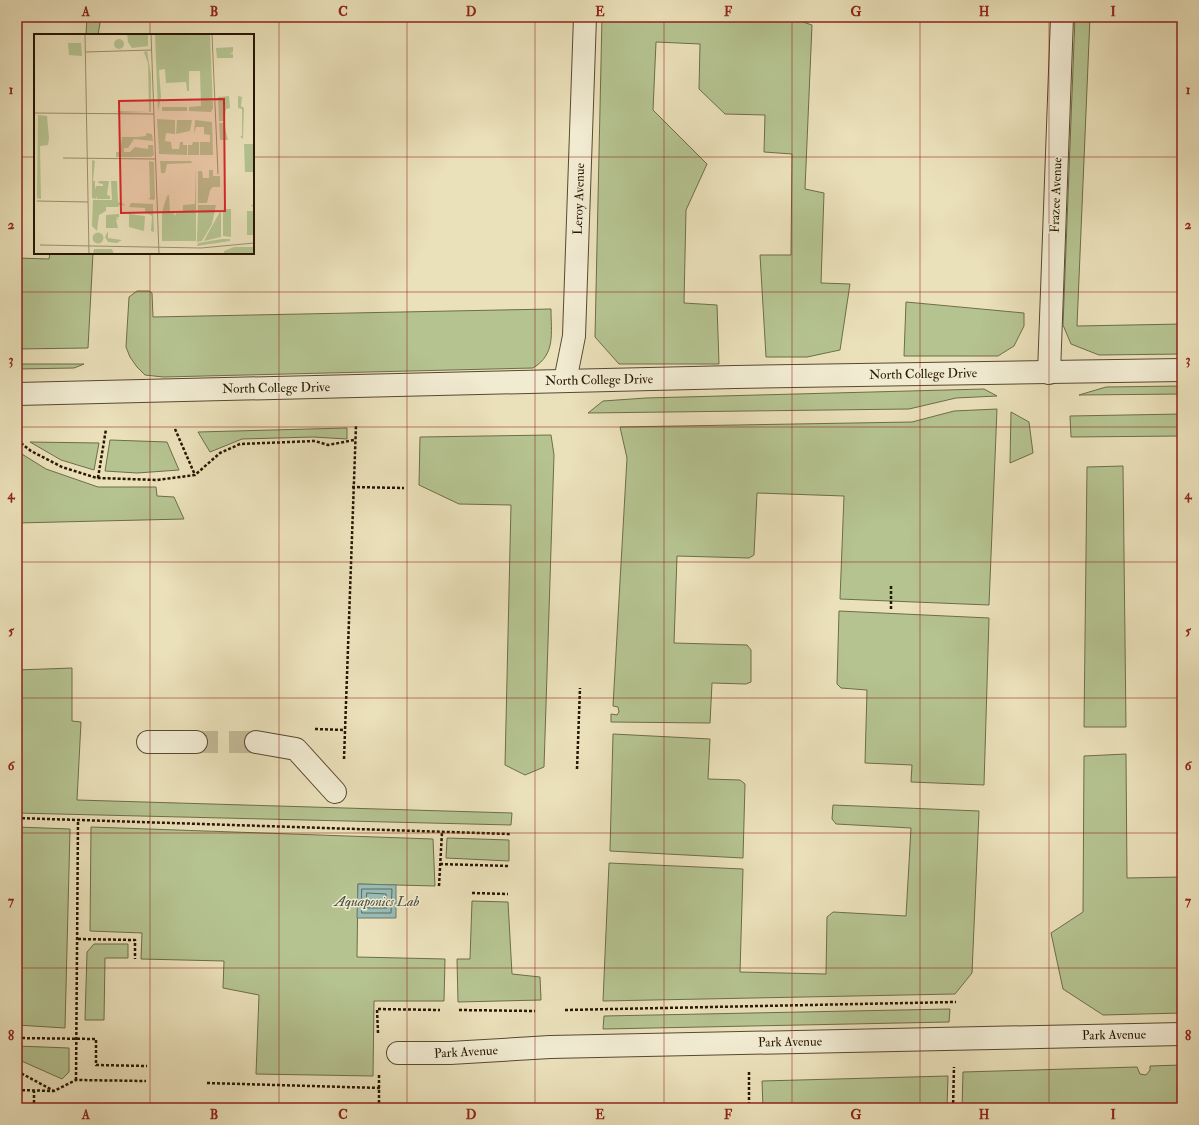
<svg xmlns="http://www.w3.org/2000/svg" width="1199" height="1125" viewBox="0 0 1199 1125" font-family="'IM FELL Double Pica',serif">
  <rect width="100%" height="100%" fill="#eae0ba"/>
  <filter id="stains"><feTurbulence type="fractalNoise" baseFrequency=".005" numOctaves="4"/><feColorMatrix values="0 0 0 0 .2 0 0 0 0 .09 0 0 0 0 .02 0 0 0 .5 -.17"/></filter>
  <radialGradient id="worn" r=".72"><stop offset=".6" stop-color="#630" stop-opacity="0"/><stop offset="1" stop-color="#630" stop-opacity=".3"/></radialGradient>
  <g fill="#b5c391" stroke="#6e6d49">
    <polygon points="87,17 101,17 98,35 86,35"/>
    <polygon points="602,17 788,17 812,25 805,189 824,193 821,283 850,284 840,350 807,357 766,357 760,255 791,255 792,154 764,152 765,115 725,114 699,89 700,44 656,42 653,110 707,164 686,210 684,303 717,305 719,364 619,364 595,337"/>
    <polygon points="1075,17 1090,17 1077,326 1182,324 1182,354 1099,355 1071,344 1063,325"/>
    <polygon points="50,253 93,253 88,348 17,349 17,258 49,259"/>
    <path d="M 137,291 L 149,291 L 152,293 L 153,317 L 551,309 C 551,333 556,354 533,368 L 163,377 L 145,375 L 137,367 L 130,357 L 126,347 L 129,297 Z"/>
    <polygon points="906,302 1024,313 1024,326 1014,346 998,356 904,356"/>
    <polygon points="17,364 84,364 74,368 17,369"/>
    <polygon points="1182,386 1182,394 1079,395 1106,387"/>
    <polygon points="984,389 997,396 956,398 909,409 588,413 603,401 646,398"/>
    <polygon points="997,409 989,605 840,599 844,496 757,493 754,555 749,558 677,556 674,643 747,645 751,650 751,682 746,684 712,683 710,723 611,722 611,714 617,715 619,712 618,707 613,706 627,458 620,427 912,422 954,411"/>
    <polygon points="1011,412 1029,422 1033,453 1010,463"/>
    <polygon points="1182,414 1182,436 1071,437 1070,416"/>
    <polygon points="347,428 347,439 313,437 242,439 210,452 198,432"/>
    <polygon points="551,435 554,455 544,767 525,775 505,765 511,505 459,504 419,485 420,437"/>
    <polygon points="110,440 167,442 179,470 137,473 105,471"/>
    <polygon points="30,442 99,443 94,470 61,460"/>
    <polygon points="17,451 46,469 98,487 156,487 157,496 174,497 184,519 17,523"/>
    <polygon points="1123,466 1126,727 1084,727 1087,467"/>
    <polygon points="839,611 989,618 984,785 911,782 912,765 865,763 867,690 841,688 837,684"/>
    <polygon points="72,668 72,721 81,722 77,800 512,813 511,825 17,813 17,670"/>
    <polygon points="613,734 710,739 708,779 740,780 745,784 743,858 610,851"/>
    <polygon points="1126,754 1127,878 1182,877 1182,1013 1103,1015 1063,989 1051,933 1083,912 1084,756"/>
    <polygon points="833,805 979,811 972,973 955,994 603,1001 609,863 743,869 740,972 826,974 827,917 833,912 906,916 911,828 836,824 832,819"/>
    <polygon points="17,827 70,829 65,1028 17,1025"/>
    <polygon points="91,827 433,839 435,886 358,884 357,957 445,959 444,1001 374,1001 373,1076 256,1074 259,995 223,988 224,961 141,959 142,933 90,931"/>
    <polygon points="447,838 509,840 509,861 446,858"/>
    <polygon points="472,901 508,902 512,974 540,977 541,1000 458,1002 457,959 470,959"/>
    <polygon points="94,944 128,944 128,958 105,958 104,1020 85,1020 87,952"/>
    <polygon points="950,1009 949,1022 603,1029 604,1016"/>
    <polygon points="17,1046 69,1048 69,1072 62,1079 17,1059"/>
    <polygon points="1182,1065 1182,1108 962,1108 963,1072 1137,1067 1140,1074 1146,1075 1150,1070 1150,1066"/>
    <polygon points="948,1076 947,1108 763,1108 762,1081"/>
  </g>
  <polygon fill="#98bcb5" stroke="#6b7a6d" points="358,884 396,885 396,918 357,918"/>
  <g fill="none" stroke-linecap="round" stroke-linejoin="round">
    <g stroke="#606a5b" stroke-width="1">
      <polygon points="362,889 392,889 391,913 362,913"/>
      <polygon points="367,893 386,894 387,908 367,908"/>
    </g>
    <polyline stroke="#c3b895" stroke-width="22" stroke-dasharray="22 11" stroke-linecap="butt" points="196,742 256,742"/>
    <defs>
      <g id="minor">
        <polyline points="1049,373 1062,17"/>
        <polyline points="565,381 574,336 585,17"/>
        <polyline points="17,394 735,377 1182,370"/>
        <polyline points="148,742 196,742"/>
        <polyline points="256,742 296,749 335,792"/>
        <polyline points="398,1053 450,1053 550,1047 1182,1034"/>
      </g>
    </defs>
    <use href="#minor" stroke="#58492f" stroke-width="24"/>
    <g stroke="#281701" stroke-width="2.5" stroke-dasharray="3 2" stroke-linecap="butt">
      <polyline points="175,429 195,475"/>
      <polyline points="17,440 31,451 62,467 97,478 157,480 195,475 220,453 240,444 315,441 328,445 354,440"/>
      <polyline points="98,478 106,429"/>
      <polyline points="352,487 404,488"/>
      <polyline points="891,609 891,585"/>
      <polyline points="315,729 345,730"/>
      <polyline points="344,759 356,425"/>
      <polyline points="577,769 580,688"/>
      <polyline points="17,818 510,834"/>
      <polyline points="440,864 508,866"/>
      <polyline points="439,886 442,832"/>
      <polyline points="472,893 508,894"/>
      <polyline points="78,939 135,940 135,959"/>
      <polyline points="459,1010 535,1011"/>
      <polyline points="565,1010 956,1002"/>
      <polyline points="378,1033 377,1009 440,1010"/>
      <polyline points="17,1038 96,1039 96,1065 147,1066"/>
      <polyline points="17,1071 54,1091"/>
      <polyline points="749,1072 749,1108"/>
      <polyline points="76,1080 78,820"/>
      <polyline points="207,1083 380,1088"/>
      <polyline points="17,1090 54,1091 76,1080 146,1081"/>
      <polyline points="34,1108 34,1091"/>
      <polyline points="379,1108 379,1074"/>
      <polyline points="953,1108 954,1067"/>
    </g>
    <use href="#minor" stroke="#f1ebd2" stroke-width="22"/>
  </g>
  <path fill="none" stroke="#8f2418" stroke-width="1" stroke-opacity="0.55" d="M 150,17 L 150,35M 279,17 L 279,1108M 407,17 L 407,1108M 535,17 L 535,1108M 664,17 L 664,1108M 792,17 L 792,1108M 920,17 L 920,1108M 1049,17 L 1049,1108M 17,157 L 35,157M 253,157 L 1182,157M 150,253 L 150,1108M 17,292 L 1182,292M 17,427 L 1182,427M 17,562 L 1182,562M 17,698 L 1182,698M 17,833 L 1182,833M 17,968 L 1182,968"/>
  <g text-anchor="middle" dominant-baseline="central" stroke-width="3" stroke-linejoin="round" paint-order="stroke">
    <g font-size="13" fill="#281701" stroke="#f1ebd2">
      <text transform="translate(1056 195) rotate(-88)">Frazee Avenue</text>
      <text transform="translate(579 199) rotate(-88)">Leroy Avenue</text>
      <text transform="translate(923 374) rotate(-1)">North College Drive</text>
      <text transform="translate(599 380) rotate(-1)">North College Drive</text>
      <text transform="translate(276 388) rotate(-1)">North College Drive</text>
      <text transform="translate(1114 1035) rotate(-1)">Park Avenue</text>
      <text transform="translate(790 1042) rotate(-1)">Park Avenue</text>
      <text transform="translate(466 1052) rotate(-3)">Park Avenue</text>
    </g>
    <g font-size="14" font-style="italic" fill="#4f5140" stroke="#f1ebd2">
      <text x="377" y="901">Aquaponics Lab</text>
    </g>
  </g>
  <g transform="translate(34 34)">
    <rect width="220" height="220" fill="#eae0ba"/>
    <path d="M 93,0 L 114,0 L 114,12 L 98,14 L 94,8 ZM 121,0 L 176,0 L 179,74 L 177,78 L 155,77 L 155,73 L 167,72 L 166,37 L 155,37 L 155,57 L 153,57 L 152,48 L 132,49 L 131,35 L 125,36 L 127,63 L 124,78 ZM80 10a5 5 0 1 1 10 0a5 5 0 1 1-10 0ZM 34,9 L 47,9 L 48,22 L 35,21 ZM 199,13 L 199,18 L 196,20 L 199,20 L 199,24 L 183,24 L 182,14 ZM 113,17 L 117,41 L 117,78 L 85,79 L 83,77 L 115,78 L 114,29 L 110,18 ZM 195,62 L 196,74 L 192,75 L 190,87 L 185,87 L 184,63 ZM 204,62 L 208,63 L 207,72 L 210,74 L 209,105 L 206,102 L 208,102 L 208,75 L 204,74 ZM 128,73 L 153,73 L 153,77 L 128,77 ZM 4,81 L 13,82 L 15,104 L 14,111 L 6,112 L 7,165 L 3,164 ZM 123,85 L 141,86 L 141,100 L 132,99 L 131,107 L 137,108 L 138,115 L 145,115 L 146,108 L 149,108 L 149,111 L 153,111 L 153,121 L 125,120 ZM 143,86 L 158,86 L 156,97 L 142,100 ZM 161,86 L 178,88 L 179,121 L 166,121 L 166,108 L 176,108 L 176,101 L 170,100 L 170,93 L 162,93 L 160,100 ZM 185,89 L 190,89 L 194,106 L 186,106 ZM 112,99 L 118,100 L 119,107 L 100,105 L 94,114 L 90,114 L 90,118 L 96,118 L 101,113 L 114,115 L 114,111 L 119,111 L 120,121 L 117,123 L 82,123 L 82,118 L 86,118 L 88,103 L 103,103 L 112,102 ZM 159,108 L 165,108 L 165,121 L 154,121 L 154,111 L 158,111 ZM 210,110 L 220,110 L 220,174 L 217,171 L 220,170 L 220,138 L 211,138 ZM 58,126 L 61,127 L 59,147 L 61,147 L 61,156 L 62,152 L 69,152 L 69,150 L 64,149 L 65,147 L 75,147 L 73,161 L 76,162 L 76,165 L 63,165 L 62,162 L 62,165 L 58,164 ZM 115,127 L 120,128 L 121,165 L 119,166 L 114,165 L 116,164 ZM 126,127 L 157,127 L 158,129 L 133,130 L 131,139 L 127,139 ZM 162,130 L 162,207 L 128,207 L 128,178 L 133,162 L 135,161 L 136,179 L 140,179 L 141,182 L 142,179 L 149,178 L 149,171 L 161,170 ZM 175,136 L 179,136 L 179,142 L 186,142 L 186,153 L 179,153 L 176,156 L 173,169 L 164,169 L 164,137 L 168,137 L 169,144 L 175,144 ZM 77,147 L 83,147 L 84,168 L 90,170 L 91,172 L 86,170 L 84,173 L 72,173 L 72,177 L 65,181 L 63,197 L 58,192 L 59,166 L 78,166 ZM 97,169 L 119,170 L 120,198 L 117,197 L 118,182 L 111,178 L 111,174 L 95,173 ZM 164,171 L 182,171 L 178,190 L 168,207 L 163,208 ZM 189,175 L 197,175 L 197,203 L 189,202 ZM 187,176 L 187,203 L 170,207 L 173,201 ZM 213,177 L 219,177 L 219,201 L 213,201 ZM 85,180 L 85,183 L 81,184 L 85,185 L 82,186 L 84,194 L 72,194 L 72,181 ZM 95,180 L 111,182 L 110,197 L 95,193 ZM 74,197 L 74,204 L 88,206 L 83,209 L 74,208 L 71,203 ZM58.5 204a5.5 5.5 0 1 1 11 0a5.5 5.5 0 1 1-11 0ZM 188,205 L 196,205 L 196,207 L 163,212 L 164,209 ZM 200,213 L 220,213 L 220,220 L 190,220 L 190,217 ZM 60,215 L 78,215 L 80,220 L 59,220 Z" fill="#b5c391"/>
    <path fill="none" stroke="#9c9070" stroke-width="1" d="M 51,0 L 55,220M 117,0 L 125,220M 178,0 L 184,140M 51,18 L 117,16M 0,79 L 120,80M 29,124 L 121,125M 3,167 L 54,168M 6,211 L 167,214 L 220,209"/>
    <path fill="#d62828" fill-opacity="0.15" stroke="#d62828" stroke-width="2" d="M 190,65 L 191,177 L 87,179 L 85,67 Z"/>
    <rect width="220" height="220" fill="none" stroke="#281701" stroke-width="2"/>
  </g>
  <rect width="1199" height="1125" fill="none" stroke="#eae0ba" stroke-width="44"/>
  <rect x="22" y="22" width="1155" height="1081" fill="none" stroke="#8f2418" stroke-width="1.5"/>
  <g font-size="13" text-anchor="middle" font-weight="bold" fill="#8f2418">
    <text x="86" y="16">A</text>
    <text x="214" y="16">B</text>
    <text x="343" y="16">C</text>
    <text x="471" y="16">D</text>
    <text x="600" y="16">E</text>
    <text x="728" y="16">F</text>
    <text x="856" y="16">G</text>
    <text x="984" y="16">H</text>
    <text x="1113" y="16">I</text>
    <text x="11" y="94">1</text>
    <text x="1188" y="94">1</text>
    <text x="11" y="229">2</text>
    <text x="1188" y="229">2</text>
    <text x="11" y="364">3</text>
    <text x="1188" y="364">3</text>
    <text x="11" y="499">4</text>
    <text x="1188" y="499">4</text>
    <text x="11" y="635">5</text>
    <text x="1188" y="635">5</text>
    <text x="11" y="770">6</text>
    <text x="1188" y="770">6</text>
    <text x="11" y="905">7</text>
    <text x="1188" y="905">7</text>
    <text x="11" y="1040">8</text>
    <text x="1188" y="1040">8</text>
    <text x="86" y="1119">A</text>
    <text x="214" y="1119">B</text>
    <text x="343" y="1119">C</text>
    <text x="471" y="1119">D</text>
    <text x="600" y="1119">E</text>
    <text x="728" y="1119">F</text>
    <text x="856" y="1119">G</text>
    <text x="984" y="1119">H</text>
    <text x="1113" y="1119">I</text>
  </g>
  <rect width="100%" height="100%" filter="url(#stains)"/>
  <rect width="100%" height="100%" fill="url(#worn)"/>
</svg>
